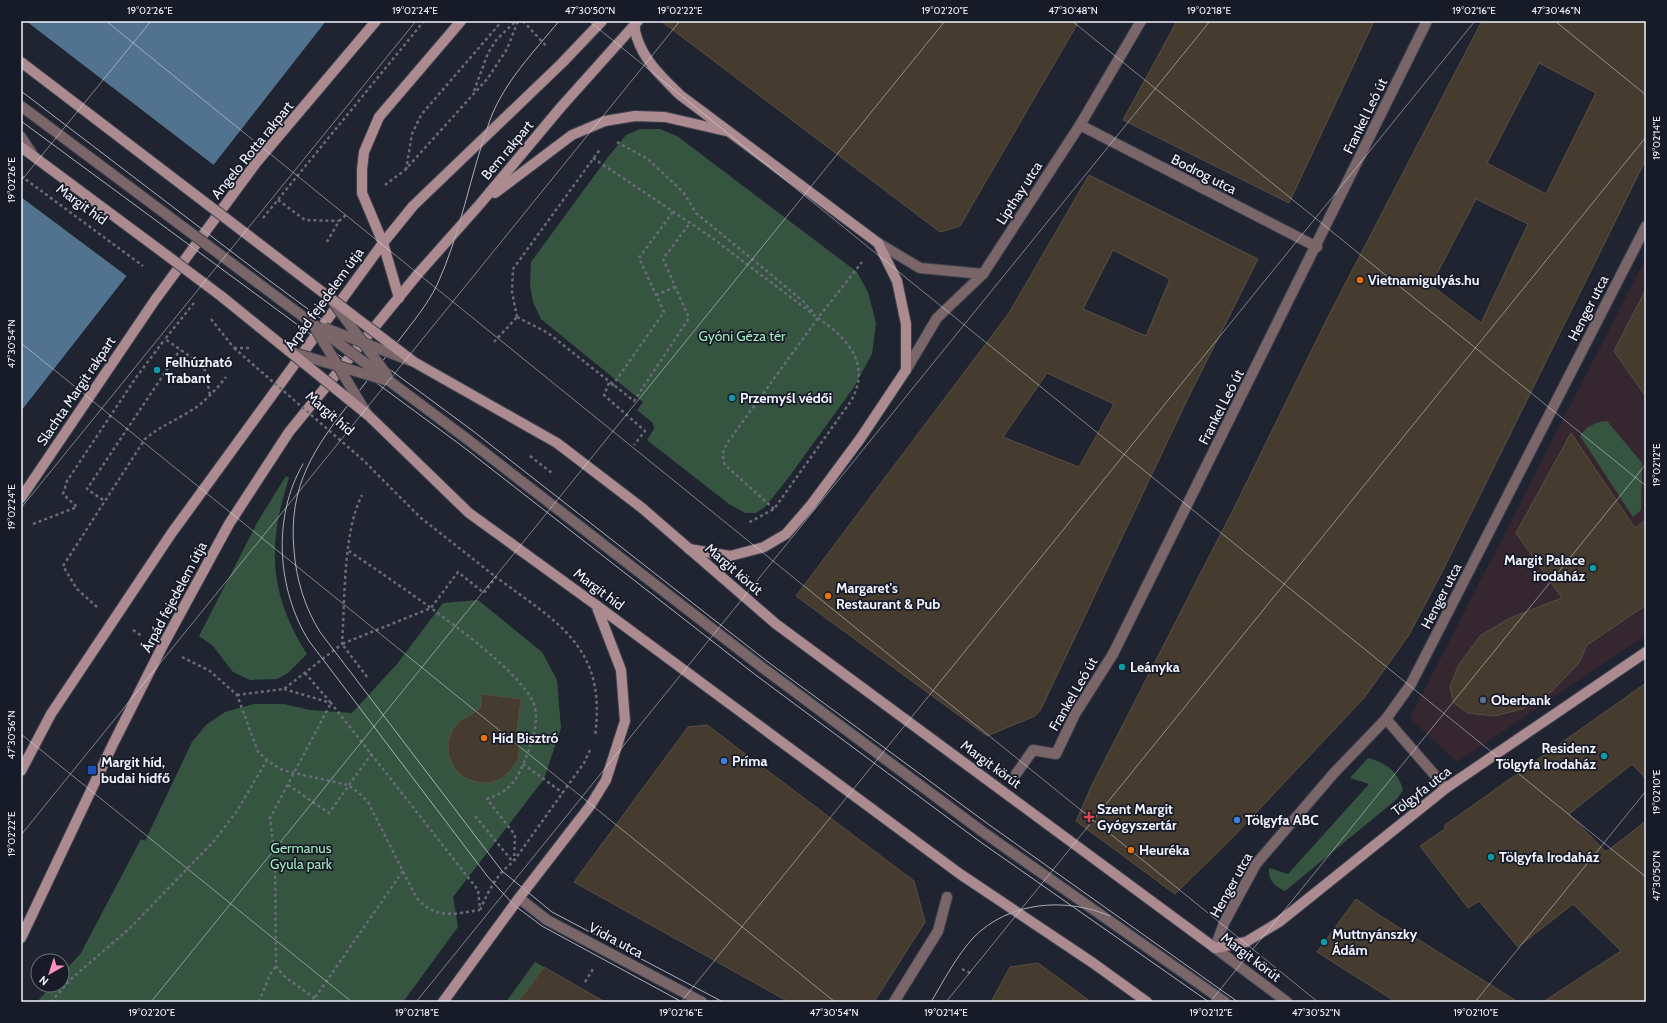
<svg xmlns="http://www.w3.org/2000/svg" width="1667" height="1023" viewBox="0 0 1667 1023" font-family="Cabin,sans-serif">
  <rect width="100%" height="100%" fill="#202431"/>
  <polygon fill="#362630" points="1646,258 1646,635 1457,762 1410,718"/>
  <g fill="#355541">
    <polygon points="640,129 660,129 677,136 857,272 868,292 876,323 872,354 854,387 789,477 765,507 756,513 745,513 729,504 647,440 654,429 653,423 637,410 643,402 541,319 533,302 530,285 531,262 608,157 626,135"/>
    <path d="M 1607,421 L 1642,463 L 1641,510 L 1633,517 L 1580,436 C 1587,426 1595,422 1607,421 Z"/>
    <path d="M 286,476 L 289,478 C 267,545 269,594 307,654 L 288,673 L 277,679 L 250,680 L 233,672 L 213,646 L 199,636 L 258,521 Z"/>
    <polygon points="478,600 542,652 557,680 561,728 544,779 453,897 458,927 403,1002 37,1002 52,985 62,985 62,974 81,953 141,839 145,841 192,742 206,725 225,712 254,704 284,704 310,710 352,713 397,664 443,603"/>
    <path d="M 1368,758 C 1387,763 1398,772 1403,790 L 1397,799 L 1285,891 C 1274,886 1268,880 1269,868 L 1288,874 L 1369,784 L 1350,778 Z"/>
    <polygon points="535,962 544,967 518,1002 506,1002"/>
  </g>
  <polygon fill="#52738f" points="21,21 326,21 21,411"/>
  <polygon fill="#202431" points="21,21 26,21 215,166 128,277 21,197"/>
  <g fill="#453c2f" stroke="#594f41" fill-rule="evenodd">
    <polygon points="661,21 1079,21 960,226 940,232"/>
    <polygon points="1177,21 1374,21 1289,203 1123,120"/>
    <path d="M 1482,21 L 1646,21 L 1646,159 L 1444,568 L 1409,635 L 1364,698 L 1234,836 L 1175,894 L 1076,821 L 1093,783 L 1234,508 L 1328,317 ZM 1539,63 L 1596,93 L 1546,194 L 1487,163 ZM 1476,199 L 1528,224 L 1481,323 L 1431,285 Z"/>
    <path d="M 1089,175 L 1258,259 L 1188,398 L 1040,711 L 1035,716 L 987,736 L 796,596 L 1009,313 ZM 1113,250 L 1170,279 L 1146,336 L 1083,309 ZM 1047,373 L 1114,404 L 1079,467 L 1003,437 Z"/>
    <polygon points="1646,289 1646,397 1614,351"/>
    <polygon points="1571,433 1635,528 1646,520 1646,605 1587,645 1579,663 1551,692 1522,709 1495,716 1468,713 1454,703 1450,687 1458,666 1480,636 1510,618 1562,598 1516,533"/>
    <polygon points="1646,683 1646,779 1632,764 1569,814 1606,852 1646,821 1646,1002 1543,1002 1621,951 1573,904 1518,947 1479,901 1468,908 1420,846 1445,829 1445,825"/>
    <polygon points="482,694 521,699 517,733 520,746 518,759 511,770 501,779 489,783 476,782 463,777 454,768 449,756 448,742 452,730 461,720 480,709"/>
    <polygon points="707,725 914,881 925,922 874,1002 789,1002 574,882 688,727"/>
    <polygon points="1356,899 1376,913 1518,1002 1396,1002 1317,952"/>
    <polygon points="1038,963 1091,1002 991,1002 1010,967"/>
    <polygon points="544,967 605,1002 518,1002"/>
  </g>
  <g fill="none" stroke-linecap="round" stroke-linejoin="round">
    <defs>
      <g id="service">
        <polyline points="21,137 33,155"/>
        <polyline points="657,586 763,668 983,832 1225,1002"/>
        <polyline points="1386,719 1446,788"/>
      </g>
      <g id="pedestrian">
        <polyline points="1016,774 1033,750 1056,754 1075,714 1113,654"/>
        <polyline points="894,1002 938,931 947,897"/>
      </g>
      <g id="minor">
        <polyline points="1080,125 1317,247"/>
        <polyline points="878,243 920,268 983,274"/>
        <polyline points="906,370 937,318 983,274 1080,125 1141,21"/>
        <polyline points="1113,654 1427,21"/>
        <polyline points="519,898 547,920 702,1002"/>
        <polyline points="1215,948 1224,923 1256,864 1334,773 1386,719 1411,684 1646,226"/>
      </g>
      <polyline id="tertiary" points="1215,948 1287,1002"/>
      <g id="secondary">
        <path d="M 635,23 C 634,28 635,32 637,38 C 645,62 662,77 680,95 L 878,243 L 897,281 L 906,324 L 906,370 L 860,439 L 811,505 L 786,534 L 764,547 L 730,556 L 689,549"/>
        <polyline points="21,147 161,251"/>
        <polyline points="495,193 572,135 605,121 635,116 665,117 726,131"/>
        <polyline points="399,298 383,243 362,193 362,170 364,152 379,117 461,21"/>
        <polyline points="21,498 155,300 256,163 376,21"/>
        <polyline points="642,508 776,624 1215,948 1246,942 1279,922 1446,788 1646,652"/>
        <polyline points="596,605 960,874 1093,963 1147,1002"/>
        <polyline points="21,771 51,714 171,534 383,243 413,206 562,63 602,21"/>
        <polyline points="21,938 114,742 162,647 229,524 289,432 417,275 480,204 561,107 638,21"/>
        <polyline points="443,1002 519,898 590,806 606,780 625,721 621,670 596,605"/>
      </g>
    </defs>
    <use href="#service" stroke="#3d414e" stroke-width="12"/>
    <use href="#pedestrian" stroke="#3d414e" stroke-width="12"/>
    <use href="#minor" stroke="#3d414e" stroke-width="12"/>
    <use href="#tertiary" stroke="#3d414e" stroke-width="12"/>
    <use href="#secondary" stroke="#3d414e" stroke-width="12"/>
    <g stroke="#696c78" stroke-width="2.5" stroke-dasharray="3 3" stroke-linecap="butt">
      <polyline points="523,21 547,47"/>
      <polyline points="474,91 488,53 497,39 516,21"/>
      <polyline points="617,142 648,159 683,192 696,213 803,301 814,314"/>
      <path d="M 593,158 L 711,237 L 834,330 C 857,351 867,372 851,401 L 774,509 L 748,523"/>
      <polyline points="406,170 412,134 421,115 502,21"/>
      <polyline points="385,185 405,170 488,78 507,49 518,21"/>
      <polyline points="278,200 305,220 339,221"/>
      <polyline points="263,218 424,21"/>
      <polyline points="327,242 339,221 346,215"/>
      <polyline points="656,295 675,287"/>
      <polyline points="194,303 165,339 204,366 210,395"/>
      <polyline points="517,317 512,292 513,269 601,148"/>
      <polyline points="517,317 548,333 634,401 689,318 663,259 690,223"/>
      <polyline points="211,319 234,348"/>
      <polyline points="494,342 517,317"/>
      <polyline points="609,383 604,395 645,431 634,445"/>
      <polyline points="612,386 664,312 639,258 673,212"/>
      <polyline points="530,456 552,473"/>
      <polyline points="103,500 87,489 180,350"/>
      <path d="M 774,509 L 725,465 C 721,455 723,451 728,442 L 818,318 L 862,262"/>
      <polyline points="33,524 77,507 63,494 67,481 135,379 165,339"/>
      <path d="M 349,551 C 386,577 527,668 535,708 C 538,725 533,739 527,755 C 517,779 513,790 487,799 L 515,835 L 514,861"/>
      <path d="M 97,607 L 77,589 L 63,566 L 145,439 C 158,428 172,422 187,413 C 203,404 215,391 226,377"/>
      <polyline points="133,630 142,636"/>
      <path d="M 182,657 L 210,671 L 237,695 L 258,752 L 267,760 L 280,769 L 294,773 L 348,785 L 359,793 L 368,802 L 416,897 C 436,920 453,914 480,910"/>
      <polyline points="305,673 331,703 270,818 275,861 276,966 284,976 320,1002"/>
      <path d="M 367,677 L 342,644 L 431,608 L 458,572 L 484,593 L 496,577 C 559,624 607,647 595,736"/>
      <polyline points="284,689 331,703 478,890 480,909"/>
      <path d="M 237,695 L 284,689 L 342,644 C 345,600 343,532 362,495"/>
      <polyline points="523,764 563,793"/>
      <polyline points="288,785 329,813 372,753"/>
      <polyline points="475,816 513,862"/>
      <path d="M 480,910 C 489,890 496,875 513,862 L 584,763 L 590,750"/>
      <polyline points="962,969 972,974"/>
      <polyline points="585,982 593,969"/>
      <polyline points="51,1002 70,980 130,928 214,841 237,811 267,760"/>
      <polyline points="259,1002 270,974 276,966"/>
      <polyline points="312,1002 403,871"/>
    </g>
    <use href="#service" stroke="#7a6669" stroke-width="10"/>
    <use href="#pedestrian" stroke="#7a6669" stroke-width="10"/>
    <use href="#minor" stroke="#7a6669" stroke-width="10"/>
    <use href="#tertiary" stroke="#7a6669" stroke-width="10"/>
    <use href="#secondary" stroke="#ab8b8f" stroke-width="10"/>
    <g stroke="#abaeb9" stroke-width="1">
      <path d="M 559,21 C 534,52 504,82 490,120 C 470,175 461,233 437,285 C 427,305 413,322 399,340 C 383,360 368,380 352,400 C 314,448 288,486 294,550 C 296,579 305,608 320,632 L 502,871 L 552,912 L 723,1002"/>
      <polyline points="21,91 266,278 473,431 768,662 988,824 1238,1002"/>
      <polyline points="21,121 462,446 757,676 979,841 1209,1002"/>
      <path d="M 303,464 C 272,517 277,590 309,641 L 488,877 L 514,905 L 542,926 L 682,1002"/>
      <path d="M 931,1002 C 944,980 956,957 973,938 C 1009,901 1066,897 1110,916"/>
    </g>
    <defs>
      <g id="service-bridge">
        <polyline points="21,106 467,439 657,586"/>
        <polyline points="333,302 387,375"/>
        <polyline points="315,328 367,414"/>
        <polyline points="325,328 411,361"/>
        <polyline points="291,352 385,380"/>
      </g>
      <g id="secondary-bridge">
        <polyline points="21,62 414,362 557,443 642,508"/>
        <polyline points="161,251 221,296 368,415 469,513 596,605"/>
      </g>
    </defs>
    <use href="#service-bridge" stroke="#3d414e" stroke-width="12" stroke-linecap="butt"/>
    <use href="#secondary-bridge" stroke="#3d414e" stroke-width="12" stroke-linecap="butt"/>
    <g stroke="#696c78" stroke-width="2.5" stroke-dasharray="3 3" stroke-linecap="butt">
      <polyline points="21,176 143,266"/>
      <polyline points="234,348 363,460 421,518 496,577"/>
      <polyline points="234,348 249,348"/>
    </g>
    <use href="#service-bridge" stroke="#7a6669" stroke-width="10"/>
    <use href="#secondary-bridge" stroke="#ab8b8f" stroke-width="10"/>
  </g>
  <path fill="none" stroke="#f1f3fd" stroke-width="1" stroke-opacity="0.45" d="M 106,21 L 1318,1002M 589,21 L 1646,877M 1072,21 L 1646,486M 1555,21 L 1646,95M 21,181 L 151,21M 21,343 L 835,1002M 21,508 L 416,21M 21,734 L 352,1002M 21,835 L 680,21M 151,1002 L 945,21M 416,1002 L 1210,21M 681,1002 L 1475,21M 946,1002 L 1646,137M 1210,1002 L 1646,464M 1475,1002 L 1646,791"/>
  <g fill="#e8710a" stroke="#171a27" stroke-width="1.5">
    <circle cx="1360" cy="280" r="4"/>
    <circle cx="828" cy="596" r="4"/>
    <circle cx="484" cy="738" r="4"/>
    <circle cx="1131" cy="850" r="4"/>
  </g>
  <g fill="#0f9aa8" stroke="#171a27" stroke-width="1.5">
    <circle cx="157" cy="370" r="4"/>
    <circle cx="732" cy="398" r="4"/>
    <circle cx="1593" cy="568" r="4"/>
    <circle cx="1122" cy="667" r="4"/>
    <circle cx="1604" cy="756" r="4"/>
    <circle cx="1491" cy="857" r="4"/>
    <circle cx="1324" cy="942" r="4"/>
  </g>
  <circle fill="#5c6f8a" stroke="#171a27" stroke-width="1.5" cx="1483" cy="700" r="4"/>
  <g fill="#3f7fe0" stroke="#171a27" stroke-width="1.5">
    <circle cx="724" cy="761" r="4"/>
    <circle cx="1237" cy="820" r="4"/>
  </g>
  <rect fill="#1a4fb4" stroke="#171a27" stroke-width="1.5" x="87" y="765" width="10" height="10" rx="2"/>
  <path fill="#e0444e" stroke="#171a27" stroke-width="1.5" d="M1087 811h4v4h4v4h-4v4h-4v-4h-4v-4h4z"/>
  <g text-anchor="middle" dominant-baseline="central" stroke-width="3.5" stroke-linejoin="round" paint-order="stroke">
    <g font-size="14" fill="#f1f3fd" stroke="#171a27">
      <text transform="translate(1365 116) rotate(-64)">Frankel Leó út</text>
      <text transform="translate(252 150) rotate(-51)">Angelo Rotta rakpart</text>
      <text transform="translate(507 150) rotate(-50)">Bem rakpart</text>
      <text transform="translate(1204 174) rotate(27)">Bodrog utca</text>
      <text transform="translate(1019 193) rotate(-57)">Lipthay utca</text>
      <text transform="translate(82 204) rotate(36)">Margit híd</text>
      <text transform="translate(324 299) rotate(-54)">Árpád fejedelem útja</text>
      <text transform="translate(1588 308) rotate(-63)">Henger utca</text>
      <text transform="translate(76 391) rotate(-56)">Slachta Margit rakpart</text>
      <text transform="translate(1221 407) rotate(-63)">Frankel Leó út</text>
      <text transform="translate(330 413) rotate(41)">Margit híd</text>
      <text transform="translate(734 569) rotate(41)">Margit körút</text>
      <text transform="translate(599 589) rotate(37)">Margit híd</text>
      <text transform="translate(1441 596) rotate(-63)">Henger utca</text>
      <text transform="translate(174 597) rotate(-62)">Árpád fejedelem útja</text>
      <text transform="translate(1073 694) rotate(-60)">Frankel Leó út</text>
      <text transform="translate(991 764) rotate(36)">Margit körút</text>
      <text transform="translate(1421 791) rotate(-38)">Tölgyfa utca</text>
      <text transform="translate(1231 885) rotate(-61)">Henger utca</text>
      <text transform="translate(616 940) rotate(28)">Vidra utca</text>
      <text transform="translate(1251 957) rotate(37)">Margit körút</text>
    </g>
    <g font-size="14" font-weight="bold" fill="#f1f3fd" stroke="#171a27" text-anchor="start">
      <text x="1368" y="280">Vietnamigulyás.hu</text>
      <text x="165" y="362">Felhúzható<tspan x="165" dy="16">Trabant</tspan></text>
      <text x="740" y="398">Przemyśl védői</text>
      <text x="1585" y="560" text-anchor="end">Margit Palace<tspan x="1585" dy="16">irodaház</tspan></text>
      <text x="836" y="588">Margaret's<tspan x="836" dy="16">Restaurant &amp; Pub</tspan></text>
      <text x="1130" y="667">Leányka</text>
      <text x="1491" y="700">Oberbank</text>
      <text x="492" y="738">Híd Bisztró</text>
      <text x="1596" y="748" text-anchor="end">Residenz<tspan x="1596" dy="16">Tölgyfa Irodaház</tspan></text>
      <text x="732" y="761">Príma</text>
      <text x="101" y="762">Margit híd,<tspan x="101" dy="16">budai hídfő</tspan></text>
      <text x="1097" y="809">Szent Margit<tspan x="1097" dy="16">Gyógyszertár</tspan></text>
      <text x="1245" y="820">Tölgyfa ABC</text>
      <text x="1139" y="850">Heuréka</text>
      <text x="1499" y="857">Tölgyfa Irodaház</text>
      <text x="1332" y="934">Muttnyánszky<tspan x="1332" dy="16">Ádám</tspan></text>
    </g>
    <g font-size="14" fill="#a3e6bc" stroke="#171a27">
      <text x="742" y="336">Gyóni Géza tér</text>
      <text x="301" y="848">Germanus<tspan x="301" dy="16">Gyula park</tspan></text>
    </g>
  </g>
  <rect width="1667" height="1023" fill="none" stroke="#171a27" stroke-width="44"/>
  <g transform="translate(50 973) rotate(219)"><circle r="19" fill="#171a27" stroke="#6e717d"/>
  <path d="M0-3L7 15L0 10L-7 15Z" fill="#fd8ebf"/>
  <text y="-6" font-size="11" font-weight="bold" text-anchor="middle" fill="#f1f3fd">N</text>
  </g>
  <rect x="22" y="22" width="1623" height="979" fill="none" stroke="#f1f3fd" stroke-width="1.5"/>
  <g font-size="10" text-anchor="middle" fill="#f1f3fd">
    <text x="150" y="14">19°02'26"E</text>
    <text x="415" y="14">19°02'24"E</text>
    <text x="590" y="14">47°30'50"N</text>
    <text x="680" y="14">19°02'22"E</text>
    <text x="945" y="14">19°02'20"E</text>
    <text x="1073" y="14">47°30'48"N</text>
    <text x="1209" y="14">19°02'18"E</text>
    <text x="1474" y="14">19°02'16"E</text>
    <text x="1556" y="14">47°30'46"N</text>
    <text transform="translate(1656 138) rotate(-90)" y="4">19°02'14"E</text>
    <text transform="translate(11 180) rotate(-90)" y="4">19°02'26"E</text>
    <text transform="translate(11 344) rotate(-90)" y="4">47°30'54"N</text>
    <text transform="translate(1656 465) rotate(-90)" y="4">19°02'12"E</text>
    <text transform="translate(11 507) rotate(-90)" y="4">19°02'24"E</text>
    <text transform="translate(11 735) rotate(-90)" y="4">47°30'56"N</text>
    <text transform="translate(1656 792) rotate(-90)" y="4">19°02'10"E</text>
    <text transform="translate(11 834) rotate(-90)" y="4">19°02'22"E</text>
    <text transform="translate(1656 876) rotate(-90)" y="4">47°30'50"N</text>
    <text x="152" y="1016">19°02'20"E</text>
    <text x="417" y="1016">19°02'18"E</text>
    <text x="681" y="1016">19°02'16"E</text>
    <text x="834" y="1016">47°30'54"N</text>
    <text x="946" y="1016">19°02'14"E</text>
    <text x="1211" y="1016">19°02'12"E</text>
    <text x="1316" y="1016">47°30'52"N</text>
    <text x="1476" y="1016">19°02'10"E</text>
  </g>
</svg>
